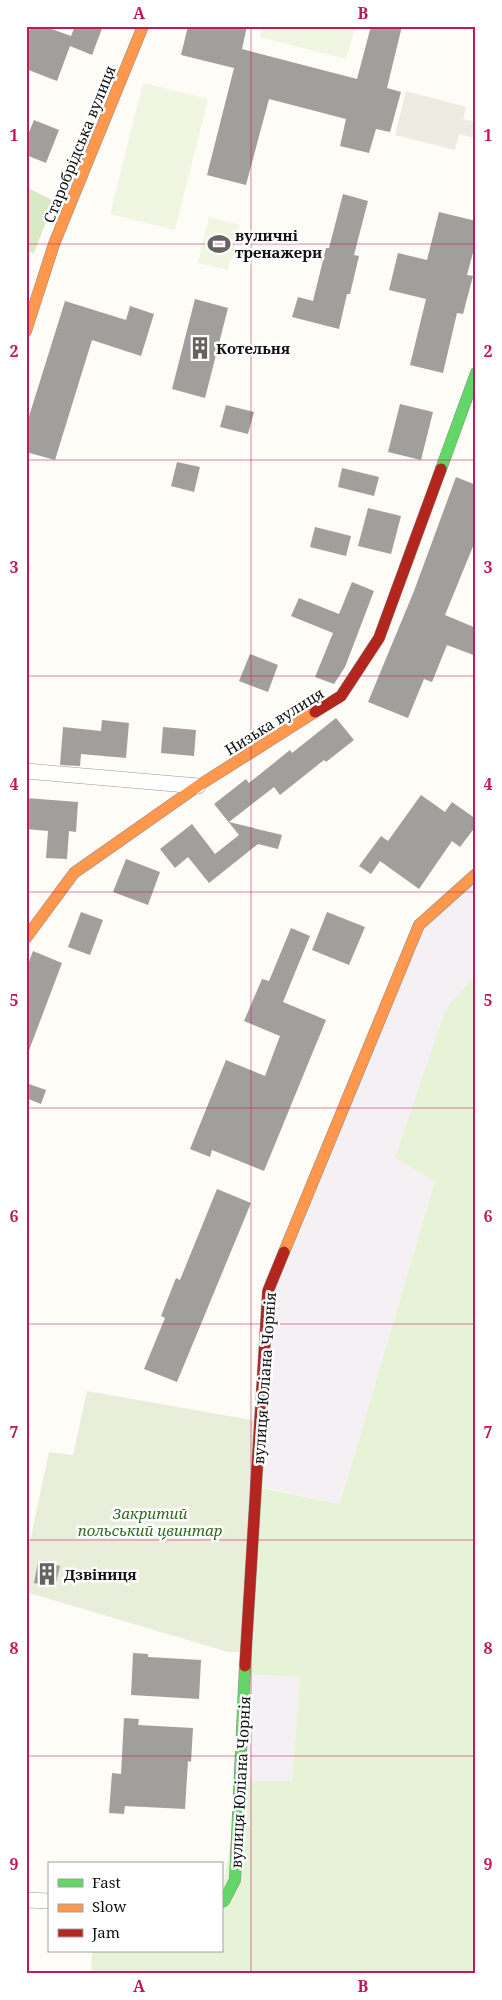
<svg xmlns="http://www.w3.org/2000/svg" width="502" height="2000" viewBox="0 0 502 2000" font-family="'Noto Serif',serif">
  <rect width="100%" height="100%" fill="#fdfcf7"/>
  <g fill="#f5f0f3">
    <polygon points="476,874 476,974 446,1009 435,1181 340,1504 257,1486 268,1291 419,925"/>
    <polygon points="245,1674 300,1677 292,1781 240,1781"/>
  </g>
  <polygon fill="#e7f3d7" points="476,974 476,1974 91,1974 92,1951 221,1951 221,1902 240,1781 292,1781 300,1677 245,1674 257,1487 340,1504 435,1181 395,1158 446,1009"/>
  <polygon fill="#d8eac5" points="26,187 54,201 34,253 26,250"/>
  <polygon fill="#e9eedb" points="87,1391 258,1421 244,1652 228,1652 26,1592 26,1560 49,1452 73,1455"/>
  <g fill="#f0f6e1">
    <polygon points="263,26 355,26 346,59 260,37"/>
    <polygon points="143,83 208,99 175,230 110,214"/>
    <polygon points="209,217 240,225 228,270 198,263"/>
  </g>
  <polygon fill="#edebe2" points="406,91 466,107 463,119 476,122 475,138 459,134 455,150 395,135"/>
  <g fill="#a19f9c">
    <polygon points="31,26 43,26 71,36 75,26 103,26 92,55 70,46 57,81 26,69 26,38"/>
    <polygon points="188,26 247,26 242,49 357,79 371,26 402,26 387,88 401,92 390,132 376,129 369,153 340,146 346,119 269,99 246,185 207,175 234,68 181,55"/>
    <polygon points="34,120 59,130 46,163 26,155 26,140"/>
    <polygon points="343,194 368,201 354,255 359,256 350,294 347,294 339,329 292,317 298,297 313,301 326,248 329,248"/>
    <polygon points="439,212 476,221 476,241 467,275 473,276 463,314 457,313 443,373 410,365 426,299 389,290 398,253 427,260"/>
    <polygon points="195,299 228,308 205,398 172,389"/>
    <polygon points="65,301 126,320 130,306 154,314 141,356 92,340 55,460 26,452 26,426"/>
    <polygon points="400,404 433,412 421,460 388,452"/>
    <polygon points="226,405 254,412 248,434 220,427"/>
    <polygon points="177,462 200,467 194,492 171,486"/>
    <polygon points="342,468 379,477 374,496 338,487"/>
    <polygon points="456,477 476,485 476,539 445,615 476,628 476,656 447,645 432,682 424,679 408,718 368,702 414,591"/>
    <polygon points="368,508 401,516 391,554 358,546"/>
    <polygon points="315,527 351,536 346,556 310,547"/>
    <polygon points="352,582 374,591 345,667 334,684 315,677 333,633 291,616 299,598 339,614"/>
    <polygon points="250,654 278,665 268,692 239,681"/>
    <polygon points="336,718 354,740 326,762 324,760 280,795 274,787 229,822 282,835 278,849 258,844 209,883 188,857 175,868 160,849 192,824 215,854 239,835 214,804 246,779 249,783 290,750 292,753"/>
    <polygon points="102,720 129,723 126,758 81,754 80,766 60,765 63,727 101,731"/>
    <polygon points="163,727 196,730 194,756 161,753"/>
    <polygon points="421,795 445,812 452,802 476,819 476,826 460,847 452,841 419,889 380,861 371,874 359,866 381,836 388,841"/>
    <polygon points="26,798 78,802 76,832 69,831 67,859 46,858 48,831 26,829"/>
    <polygon points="126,859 160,872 148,905 113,892"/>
    <polygon points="81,912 103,920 90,955 68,947"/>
    <polygon points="327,912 365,927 349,965 312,950"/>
    <polygon points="291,928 310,936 283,1002 326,1020 264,1171 212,1150 210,1157 190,1149 226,1060 265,1076 280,1036 244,1021 262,979 269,981"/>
    <polygon points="33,951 62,963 28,1053 26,969"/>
    <polygon points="26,1083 46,1090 41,1104 26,1098"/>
    <polygon points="217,1189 251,1203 177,1382 144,1369 165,1318 161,1316 176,1278 180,1280"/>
    <polygon points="38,1561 60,1566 55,1587 34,1583"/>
    <polygon points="133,1653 148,1654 148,1657 201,1660 199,1699 131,1695"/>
    <polygon points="124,1718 139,1719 138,1725 193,1728 191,1762 188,1761 185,1809 125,1806 124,1814 109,1813 112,1773 121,1774"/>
  </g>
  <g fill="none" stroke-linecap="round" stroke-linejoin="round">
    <defs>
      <g id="street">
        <polyline points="26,771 198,786"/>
        <polyline points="26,1900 49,1901"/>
      </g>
      <g id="fast">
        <polyline points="441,469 476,373"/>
        <polyline points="221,1902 224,1901 235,1880 245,1666"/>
      </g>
      <g id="slow">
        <polyline points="26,331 54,244 143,26"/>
        <polyline points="26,938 74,873 198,786 315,712"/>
        <polyline points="284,1252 419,925 476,874"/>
      </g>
      <g id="jam">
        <polyline points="315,712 341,696 379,638 441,469"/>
        <polyline points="245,1666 268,1291 284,1252"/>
      </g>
    </defs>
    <use href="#street" stroke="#979795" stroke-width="16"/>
    <use href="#fast" stroke="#8e8d8b" stroke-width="12"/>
    <use href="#slow" stroke="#8e8d8b" stroke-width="12"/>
    <use href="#jam" stroke="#8e8d8b" stroke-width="12"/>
    <use href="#street" stroke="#fffffe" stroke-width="15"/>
    <use href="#fast" stroke="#63d668" stroke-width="11"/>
    <use href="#slow" stroke="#ff974d" stroke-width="11"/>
    <use href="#jam" stroke="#b3261e" stroke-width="11"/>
  </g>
  <path fill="none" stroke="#c2185b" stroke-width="1" stroke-opacity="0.55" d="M 251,26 L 251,1974M 26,244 L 476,244M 26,460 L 476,460M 26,676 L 476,676M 26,892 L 476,892M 26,1108 L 476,1108M 26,1324 L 476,1324M 26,1540 L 476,1540M 26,1756 L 476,1756"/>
  <defs>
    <symbol id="stadium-bare" viewBox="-9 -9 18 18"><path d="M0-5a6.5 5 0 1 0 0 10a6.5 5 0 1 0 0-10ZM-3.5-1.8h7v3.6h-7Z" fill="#646362" stroke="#fff" stroke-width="2.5" paint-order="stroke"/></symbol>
    <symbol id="building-bare" viewBox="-9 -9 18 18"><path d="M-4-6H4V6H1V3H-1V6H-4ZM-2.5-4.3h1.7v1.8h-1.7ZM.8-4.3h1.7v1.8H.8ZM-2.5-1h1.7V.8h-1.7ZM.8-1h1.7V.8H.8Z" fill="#646362" stroke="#fff" stroke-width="2.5" paint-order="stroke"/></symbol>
  </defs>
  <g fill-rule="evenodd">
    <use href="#stadium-bare" x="203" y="228" width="32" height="32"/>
    <use href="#building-bare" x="184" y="332" width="32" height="32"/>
    <use href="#building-bare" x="31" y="1558" width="32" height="32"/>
  </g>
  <g text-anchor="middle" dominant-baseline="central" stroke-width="5" stroke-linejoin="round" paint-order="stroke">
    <g font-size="15" fill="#111" stroke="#fff">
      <text transform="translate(79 144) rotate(-68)">Старобрідська вулиця</text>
      <text transform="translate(274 721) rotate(-32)">Низька вулиця</text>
      <text transform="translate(264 1378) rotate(-86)">вулиця Юліана Чорнія</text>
      <text transform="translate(240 1782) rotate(-87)">вулиця Юліана Чорнія</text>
    </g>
    <g font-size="15" font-weight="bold" fill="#111" stroke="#fff" text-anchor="start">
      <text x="235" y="235">вуличні<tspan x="235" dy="17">тренажери</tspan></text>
      <text x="216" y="348">Котельня</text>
      <text x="64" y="1574">Дзвіниця</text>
    </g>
    <g font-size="15" font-style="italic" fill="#2f6b1f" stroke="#fff">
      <text x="150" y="1513">Закритий<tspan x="150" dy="17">польський цвинтар</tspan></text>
    </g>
  </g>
  <rect width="502" height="2000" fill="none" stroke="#ffffff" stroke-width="55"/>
  <rect x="48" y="1862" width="175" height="90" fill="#ffffff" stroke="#a0a0a0"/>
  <rect x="58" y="1879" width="25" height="8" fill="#63d668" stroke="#a0a0a0"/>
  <text x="92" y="1888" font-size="15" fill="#111111">Fast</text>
  <rect x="58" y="1904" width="25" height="8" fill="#ff974d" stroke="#a0a0a0"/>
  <text x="92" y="1912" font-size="15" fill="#111111">Slow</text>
  <rect x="58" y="1929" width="25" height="8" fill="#b3261e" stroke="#a0a0a0"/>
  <text x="92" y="1938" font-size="15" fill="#111111">Jam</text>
  <rect x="28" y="28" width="446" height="1944" fill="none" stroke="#c2185b" stroke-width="2"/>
  <g font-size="16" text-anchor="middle" font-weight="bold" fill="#c2185b">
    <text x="139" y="19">A</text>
    <text x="363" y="19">B</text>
    <text x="14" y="141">1</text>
    <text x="488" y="141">1</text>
    <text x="14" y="357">2</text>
    <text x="488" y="357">2</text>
    <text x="14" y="573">3</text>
    <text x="488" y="573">3</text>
    <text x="14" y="790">4</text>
    <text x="488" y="790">4</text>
    <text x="14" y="1006">5</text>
    <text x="488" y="1006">5</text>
    <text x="14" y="1222">6</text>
    <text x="488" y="1222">6</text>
    <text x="14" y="1438">7</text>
    <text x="488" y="1438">7</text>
    <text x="14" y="1654">8</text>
    <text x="488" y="1654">8</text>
    <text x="14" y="1870">9</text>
    <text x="488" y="1870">9</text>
    <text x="139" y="1992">A</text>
    <text x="363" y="1992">B</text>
  </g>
</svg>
